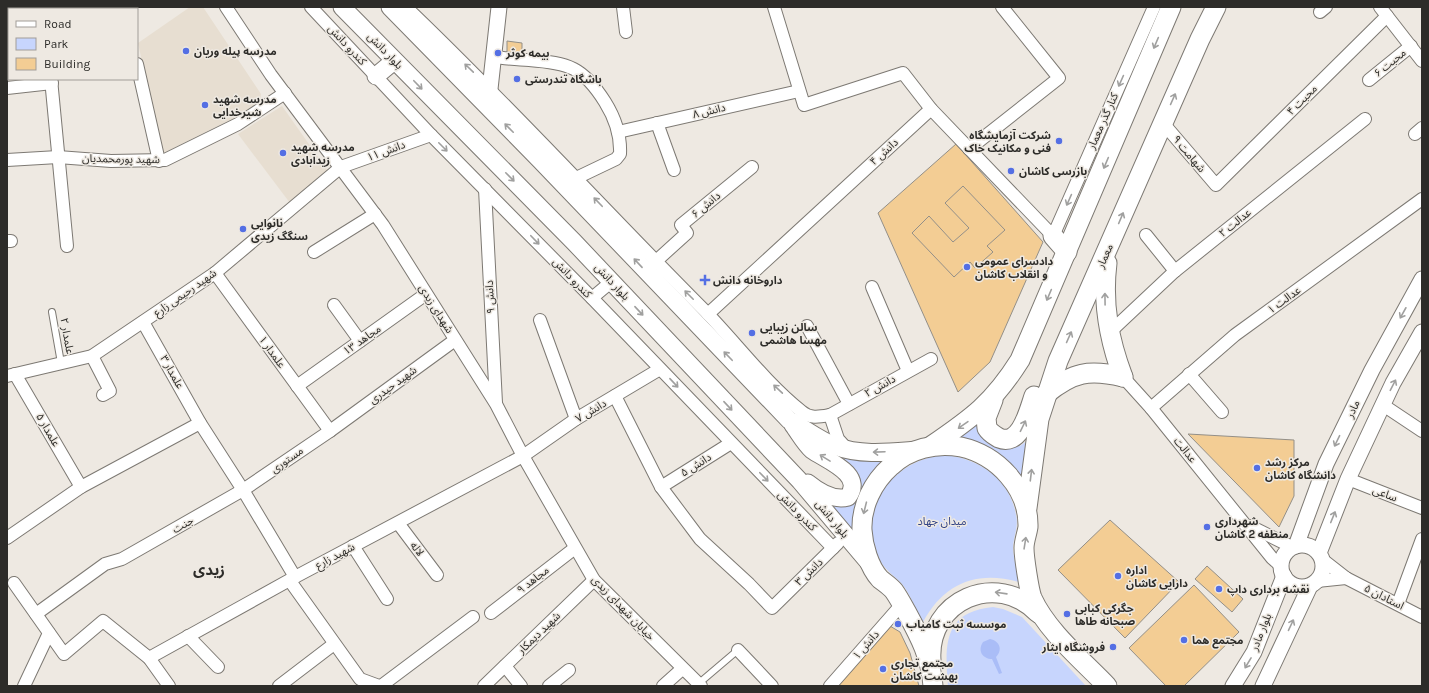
<svg xmlns="http://www.w3.org/2000/svg" width="1429" height="693" viewBox="0 0 1429 693" font-family="Karla,'Noto Sans Arabic',sans-serif">
  <rect width="100%" height="100%" fill="#eee9e2"/>
  <g fill="#e7ded1">
    <polygon points="190,7 203,7 261,94 260,103 256,107 162,154 138,43"/>
    <polygon points="282,106 328,171 290,203 238,134"/>
  </g>
  <g fill="#c7d5fd">
    <polygon points="985,411 1010,447 1020,446 1028,440 1024,489 948,441"/>
    <path d="M 837,452 L 888,457 C 866,477 851,502 854,533 L 823,497 L 857,497 C 870,477 850,465 837,452 Z"/>
    <path d="M 944,455 C 979,458 1010,479 1016,515 C 1019,527 1013,537 1013,549 C 1014,560 1017,571 1019,582 C 977,570 944,583 923,622 C 916,610 910,594 902,584 C 895,576 886,571 881,562 C 854,511 891,460 944,455 Z"/>
    <path d="M 993,607 L 1003,609 L 1022,617 L 1086,686 L 948,686 C 945,647 942,612 993,607 Z"/>
  </g>
  <path fill="#aabdf7" d="M 990,639 C 1000,641 1003,650 996,657 L 1002,673 L 999,674 L 992,659 C 983,659 977,651 983,642 Z"/>
  <g fill="#f3cd94" stroke="#938f88">
    <polygon points="507,41 522,43 522,58 507,56"/>
    <polygon points="956,144 1043,242 990,362 958,392 878,213"/>
    <polygon points="963,186 1005,230 987,246 993,252 975,268 970,262 954,277 912,233 929,216 953,242 969,228 945,203"/>
    <polygon points="1188,434 1294,440 1294,496 1279,527"/>
    <polygon points="1110,520 1179,582 1125,638 1058,570"/>
    <polygon points="1207,566 1243,599 1232,612 1195,579"/>
    <polygon points="1194,585 1239,632 1184,686 1166,686 1129,648"/>
    <polygon points="890,626 900,632 910,653 919,686 837,686"/>
  </g>
  <g fill="none" stroke-linecap="round" stroke-linejoin="round">
    <defs>
      <g id="service">
        <polyline points="52,312 61,363"/>
        <polyline points="698,684 738,650"/>
      </g>
      <g id="minor">
        <polyline points="32,7 33,9"/>
        <polyline points="102,7 102,9"/>
        <polyline points="226,7 271,75 383,225 496,404 523,456 594,580 701,686"/>
        <polyline points="311,7 431,135 592,298 833,548"/>
        <path d="M 406,7 C 509,105 604,210 705,311 C 737,344 765,382 801,411 C 810,419 819,417 830,415 L 931,359"/>
        <polyline points="623,7 626,32"/>
        <polyline points="774,7 804,105 903,73 931,109 1053,236 1154,7"/>
        <polyline points="1380,7 1422,61"/>
        <polyline points="1320,12 1326,7"/>
        <polyline points="7,45 9,44"/>
        <path d="M 493,57 C 505,58 517,60 529,60 C 569,63 583,67 605,102 C 615,118 621,134 620,154 L 616,159 L 570,181"/>
        <polyline points="137,64 159,161"/>
        <polyline points="51,79 67,246"/>
        <polyline points="1369,80 1411,46"/>
        <polyline points="7,88 52,83"/>
        <polyline points="657,123 674,170"/>
        <polyline points="1163,123 1216,185 1387,16"/>
        <polyline points="618,132 799,91"/>
        <polyline points="1415,134 1422,128"/>
        <polyline points="969,149 1059,78 1002,7"/>
        <polyline points="7,160 58,157 111,161 165,160 238,124 285,93"/>
        <polyline points="485,189 496,403"/>
        <polyline points="1146,235 1175,271"/>
        <polyline points="7,241 11,241"/>
        <polyline points="314,252 375,214"/>
        <polyline points="655,262 687,233 681,225 752,167"/>
        <polyline points="215,273 330,431"/>
        <polyline points="872,287 908,371"/>
        <polyline points="592,298 611,282"/>
        <polyline points="334,305 360,341"/>
        <polyline points="708,314 931,109"/>
        <polyline points="540,320 576,419"/>
        <polyline points="143,322 200,423 243,490 295,577"/>
        <polyline points="807,326 849,404"/>
        <polyline points="1109,333 1175,271 1365,119"/>
        <polyline points="92,356 110,391 103,395"/>
        <polyline points="15,374 81,487"/>
        <polyline points="1189,374 1222,412"/>
        <polyline points="7,376 92,356 215,273 341,167 431,135"/>
        <polyline points="1123,377 1151,408 1272,558 1282,567"/>
        <polyline points="297,386 426,294"/>
        <polyline points="615,396 661,487 700,539 749,584 772,608 838,543"/>
        <polyline points="1383,405 1422,431"/>
        <polyline points="1151,408 1235,335 1422,199"/>
        <polyline points="830,415 838,439 847,449"/>
        <polyline points="1348,479 1422,508"/>
        <polyline points="661,487 731,443"/>
        <polyline points="398,523 437,575"/>
        <polyline points="1250,526 1292,547"/>
        <polyline points="7,538 81,487 200,423"/>
        <polyline points="353,546 387,599"/>
        <polyline points="1323,560 1346,578 1422,617"/>
        <polyline points="290,581 360,679 379,686"/>
        <polyline points="1317,581 1346,578"/>
        <polyline points="14,583 64,654 103,621 149,658 169,686"/>
        <polyline points="1398,604 1422,539"/>
        <polyline points="491,613 575,548"/>
        <polyline points="36,614 105,564 122,559 243,490 330,431 455,340"/>
        <polyline points="188,636 218,667"/>
        <polyline points="738,650 772,686"/>
        <polyline points="149,658 295,577 523,456 576,419 660,369"/>
        <polyline points="505,666 521,686"/>
        <polyline points="24,686 49,633"/>
        <polyline points="279,686 334,644"/>
        <polyline points="381,686 473,617"/>
        <polyline points="484,686 594,580"/>
        <polyline points="549,686 569,670"/>
        <polyline points="663,686 682,669"/>
        <polyline points="830,686 902,604"/>
      </g>
      <g id="tertiary">
        <polyline points="490,89 499,7"/>
        <circle cx="1302" cy="566" r="21"/>
        <polyline points="1296,546 1326,464 1372,370 1422,279"/>
        <polyline points="1319,553 1348,479 1393,383 1422,332"/>
        <polyline points="1233,686 1254,652 1284,576"/>
        <polyline points="1263,686 1310,586"/>
      </g>
      <g id="secondary">
        <polyline points="342,7 574,242 800,481 870,564"/>
        <path d="M 390,7 L 540,160 L 789,420 C 804,428 819,440 835,446 C 861,456 891,452 918,450"/>
        <polyline points="376,76 394,61"/>
        <path d="M 793,425 C 799,433 805,444 812,450 C 826,460 865,474 848,497 C 833,501 819,492 808,483"/>
      </g>
      <g id="primary">
        <polyline points="1053,236 1067,252"/>
        <path d="M 1107,263 C 1102,304 1109,340 1123,377"/>
        <path d="M 1046,394 C 1073,372 1089,369 1123,377"/>
        <path d="M 993,400 L 986,418 L 987,428 C 990,433 994,435 999,438 C 1021,447 1029,410 1034,396"/>
        <path d="M 931,446 C 972,418 993,403 1020,360 L 1171,7"/>
        <polyline points="1027,508 1039,419 1058,361 1200,39 1216,7"/>
        <path d="M 931,660 C 927,600 997,570 1038,613"/>
        <path d="M 933,686 C 931,658 920,637 907,613 C 903,606 899,598 894,591 C 891,587 885,583 880,579 C 869,567 863,546 862,530 C 861,506 873,482 891,466 C 909,449 936,442 961,447 C 997,455 1029,488 1028,527 C 1027,534 1024,541 1024,548 C 1024,557 1029,590 1032,598 C 1047,631 1082,660 1107,686"/>
      </g>
    </defs>
    <use href="#service" stroke="#7d7973" stroke-width="8"/>
    <use href="#minor" stroke="#7d7973" stroke-width="14"/>
    <use href="#tertiary" stroke="#7d7973" stroke-width="17"/>
    <use href="#secondary" stroke="#7d7973" stroke-width="19"/>
    <use href="#primary" stroke="#7d7973" stroke-width="21"/>
    <use href="#service" stroke="#fff" stroke-width="6"/>
    <use href="#minor" stroke="#fff" stroke-width="12"/>
    <use href="#tertiary" stroke="#fff" stroke-width="15"/>
    <use href="#secondary" stroke="#fff" stroke-width="17"/>
    <use href="#primary" stroke="#fff" stroke-width="19"/>
  </g>
  <defs><path id="oneway-shaft" d="M-6 0H5M1.5-3L5.5 0L1.5 3" fill="none" stroke-width="1.6" stroke-linecap="round" stroke-linejoin="round"/></defs>
  <g stroke="#a0a09f">
    <use href="#oneway-shaft" transform="translate(1156 43) rotate(113)"/>
    <use href="#oneway-shaft" transform="translate(469 68) rotate(-136)"/>
    <use href="#oneway-shaft" transform="translate(1121 81) rotate(114)"/>
    <use href="#oneway-shaft" transform="translate(418 85) rotate(46)"/>
    <use href="#oneway-shaft" transform="translate(1173 99) rotate(-66)"/>
    <use href="#oneway-shaft" transform="translate(509 128) rotate(-135)"/>
    <use href="#oneway-shaft" transform="translate(443 147) rotate(45)"/>
    <use href="#oneway-shaft" transform="translate(1106 163) rotate(113)"/>
    <use href="#oneway-shaft" transform="translate(510 177) rotate(45)"/>
    <use href="#oneway-shaft" transform="translate(1069 200) rotate(114)"/>
    <use href="#oneway-shaft" transform="translate(598 202) rotate(-134)"/>
    <use href="#oneway-shaft" transform="translate(1121 218) rotate(-67)"/>
    <use href="#oneway-shaft" transform="translate(535 240) rotate(46)"/>
    <use href="#oneway-shaft" transform="translate(638 263) rotate(-133)"/>
    <use href="#oneway-shaft" transform="translate(689 295) rotate(-135)"/>
    <use href="#oneway-shaft" transform="translate(1049 295) rotate(113)"/>
    <use href="#oneway-shaft" transform="translate(1105 299) rotate(-91)"/>
    <use href="#oneway-shaft" transform="translate(639 311) rotate(47)"/>
    <use href="#oneway-shaft" transform="translate(1403 313) rotate(119)"/>
    <use href="#oneway-shaft" transform="translate(1069 337) rotate(-66)"/>
    <use href="#oneway-shaft" transform="translate(728 356) rotate(-134)"/>
    <use href="#oneway-shaft" transform="translate(674 383) rotate(47)"/>
    <use href="#oneway-shaft" transform="translate(1393 385) rotate(-63)"/>
    <use href="#oneway-shaft" transform="translate(778 389) rotate(-137)"/>
    <use href="#oneway-shaft" transform="translate(728 406) rotate(47)"/>
    <use href="#oneway-shaft" transform="translate(963 425) rotate(145)"/>
    <use href="#oneway-shaft" transform="translate(1023 426) rotate(-64)"/>
    <use href="#oneway-shaft" transform="translate(1337 441) rotate(116)"/>
    <use href="#oneway-shaft" transform="translate(879 452) rotate(178)"/>
    <use href="#oneway-shaft" transform="translate(825 458) rotate(-148)"/>
    <use href="#oneway-shaft" transform="translate(1031 475) rotate(-83)"/>
    <use href="#oneway-shaft" transform="translate(764 477) rotate(46)"/>
    <use href="#oneway-shaft" transform="translate(865 508) rotate(104)"/>
    <use href="#oneway-shaft" transform="translate(1333 517) rotate(-68)"/>
    <use href="#oneway-shaft" transform="translate(1025 543) rotate(-81)"/>
    <use href="#oneway-shaft" transform="translate(1001 593) rotate(-172)"/>
    <use href="#oneway-shaft" transform="translate(1291 625) rotate(-65)"/>
    <use href="#oneway-shaft" transform="translate(1248 663) rotate(121)"/>
  </g>
  <g fill="#546fe4" stroke="#eee9e2" stroke-width="1.5">
    <circle cx="186" cy="51" r="4"/>
    <circle cx="498" cy="53" r="4"/>
    <circle cx="517" cy="79" r="4"/>
    <circle cx="205" cy="105" r="4"/>
    <circle cx="1059" cy="141" r="4"/>
    <circle cx="283" cy="153" r="4"/>
    <circle cx="1011" cy="171" r="4"/>
    <circle cx="243" cy="229" r="4"/>
    <circle cx="967" cy="267" r="4"/>
    <path d="M703 274h4v4h4v4h-4v4h-4v-4h-4v-4h4z"/>
    <circle cx="752" cy="333" r="4"/>
    <circle cx="1257" cy="468" r="4"/>
    <circle cx="1207" cy="527" r="4"/>
    <circle cx="1118" cy="576" r="4"/>
    <circle cx="1219" cy="589" r="4"/>
    <circle cx="1067" cy="614" r="4"/>
    <circle cx="898" cy="624" r="4"/>
    <circle cx="1184" cy="640" r="4"/>
    <circle cx="1113" cy="647" r="4"/>
    <circle cx="883" cy="669" r="4"/>
  </g>
  <g text-anchor="middle" dominant-baseline="central" stroke-width="3" stroke-linejoin="round" paint-order="stroke">
    <g font-size="11" fill="#2d2c29" stroke="#eee9e2">
      <text transform="translate(347 45) rotate(47)">کندرو دانش</text>
      <text transform="translate(385 51) rotate(46)">بلوار دانش</text>
      <text transform="translate(1390 63) rotate(-39)">محبت ۶</text>
      <text transform="translate(1302 100) rotate(-45)">محبت ۴</text>
      <text transform="translate(709 111) rotate(-13)">دانش ۸</text>
      <text transform="translate(1103 121) rotate(-66)">کنار گذر معمار</text>
      <text transform="translate(386 151) rotate(-20)">دانش ۱۱</text>
      <text transform="translate(884 152) rotate(-42)">دانش ۴</text>
      <text transform="translate(1189 154) rotate(50)">شهامت ۹</text>
      <text transform="translate(121 159) rotate(1)">شهید پورمحمدیان</text>
      <text transform="translate(706 205) rotate(-40)">دانش ۶</text>
      <text transform="translate(1235 223) rotate(-39)">عدالت ۲</text>
      <text transform="translate(1105 256) rotate(-66)">معمار</text>
      <text transform="translate(572 278) rotate(46)">کندرو دانش</text>
      <text transform="translate(612 282) rotate(47)">بلوار دانش</text>
      <text transform="translate(185 293) rotate(-35)">شهید رحیمی زارع</text>
      <text transform="translate(490 297) rotate(-93)">دانش ۹</text>
      <text transform="translate(1284 300) rotate(-36)">عدالت ۱</text>
      <text transform="translate(436 309) rotate(58)">شهدای زیدی</text>
      <text transform="translate(67 336) rotate(80)">علمدار ۲</text>
      <text transform="translate(362 340) rotate(-35)">مجاهد ۱۳</text>
      <text transform="translate(272 352) rotate(54)">علمدار ۱</text>
      <text transform="translate(172 372) rotate(61)">علمدار ۳</text>
      <text transform="translate(393 385) rotate(-36)">شهید حیدری</text>
      <text transform="translate(880 386) rotate(-29)">دانش ۲</text>
      <text transform="translate(1353 409) rotate(-64)">مادر</text>
      <text transform="translate(591 411) rotate(-31)">دانش ۷</text>
      <text transform="translate(48 430) rotate(60)">علمدار ۵</text>
      <text transform="translate(1185 450) rotate(51)">عدالت</text>
      <text transform="translate(287 460) rotate(-35)">مستوری</text>
      <text transform="translate(696 465) rotate(-32)">دانش ۵</text>
      <text transform="translate(1385 494) rotate(21)">ساعی</text>
      <text transform="translate(797 511) rotate(46)">کندرو دانش</text>
      <text transform="translate(832 519) rotate(50)">بلوار دانش</text>
      <text transform="translate(183 525) rotate(-30)">جنت</text>
      <text transform="translate(417 549) rotate(53)">لاله</text>
      <text transform="translate(335 556) rotate(-28)">شهید زارع</text>
      <text transform="translate(809 572) rotate(-44)">دانش ۳</text>
      <text transform="translate(533 580) rotate(-38)">مجاهد ۹</text>
      <text transform="translate(1384 597) rotate(27)">استادان ۵</text>
      <text transform="translate(623 608) rotate(46)">خیابان شهدای زیدی</text>
      <text transform="translate(1261 632) rotate(-68)">بلوار مادر</text>
      <text transform="translate(539 633) rotate(-44)">شهید دیمکار</text>
      <text transform="translate(866 645) rotate(-49)">دانش ۱</text>
    </g>
    <g font-size="11" font-weight="bold" fill="#2d2c29" stroke="#eee9e2" text-anchor="start">
      <text x="194" y="51">مدرسه پیله وریان</text>
      <text x="506" y="53">بیمه کوثر</text>
      <text x="525" y="79">باشگاه تندرستی</text>
      <text x="213" y="99">مدرسه شهید<tspan x="213" dy="13">شیرخدایی</tspan></text>
      <text x="1051" y="135" text-anchor="end">شرکت آزمایشگاه<tspan x="1051" dy="13">فنی و مکانیک خاک</tspan></text>
      <text x="291" y="147">مدرسه شهید<tspan x="291" dy="13">زیدآبادی</tspan></text>
      <text x="1019" y="171">بازرسی کاشان</text>
      <text x="251" y="223">نانوایی<tspan x="251" dy="13">سنگگ زیدی</tspan></text>
      <text x="975" y="261">دادسرای عمومی<tspan x="975" dy="13">و انقلاب کاشان</tspan></text>
      <text x="713" y="280">داروخانه دانش</text>
      <text x="760" y="327">سالن زیبایی<tspan x="760" dy="13">مهسا هاشمی</tspan></text>
      <text x="1265" y="462">مرکز رشد<tspan x="1265" dy="13">دانشگاه کاشان</tspan></text>
      <text x="1215" y="521">شهرداری<tspan x="1215" dy="13">منطفه 2 کاشان</tspan></text>
      <text x="1126" y="570">اداره<tspan x="1126" dy="13">دارایی کاشان</tspan></text>
      <text x="1227" y="589">نقشه برداری داپ</text>
      <text x="1075" y="608">جگرکی کبابی<tspan x="1075" dy="13">صبحانه طاها</tspan></text>
      <text x="906" y="624">موسسه ثبت کامیاب</text>
      <text x="1192" y="640">مجتمع هما</text>
      <text x="1105" y="647" text-anchor="end">فروشگاه ایثار</text>
      <text x="891" y="663">مجتمع تجاری<tspan x="891" dy="13">بهشت کاشان</tspan></text>
    </g>
    <g font-size="11" fill="#314285" stroke="#eee9e2">
      <text x="942" y="521">میدان جهاد</text>
    </g>
    <g font-size="15" font-weight="bold" fill="#2d2c29" stroke="#eee9e2">
      <text x="209" y="570">زیدی</text>
    </g>
  </g>
  <rect width="1429" height="693" fill="none" stroke="#2d2c29" stroke-width="16"/>
  <rect x="8" y="8" width="130" height="72" fill="#eee9e2" stroke="#a19d98"/>
  <rect x="16" y="21" width="20" height="6" fill="#ffffff" stroke="#a19d98"/>
  <text x="44" y="28" font-size="12" fill="#2d2c29">Road</text>
  <rect x="16" y="38" width="20" height="12" fill="#c7d5fd" stroke="#a19d98"/>
  <text x="44" y="48" font-size="12" fill="#2d2c29">Park</text>
  <rect x="16" y="58" width="20" height="12" fill="#f3cd94" stroke="#a19d98"/>
  <text x="44" y="68" font-size="12" fill="#2d2c29">Building</text>
</svg>
